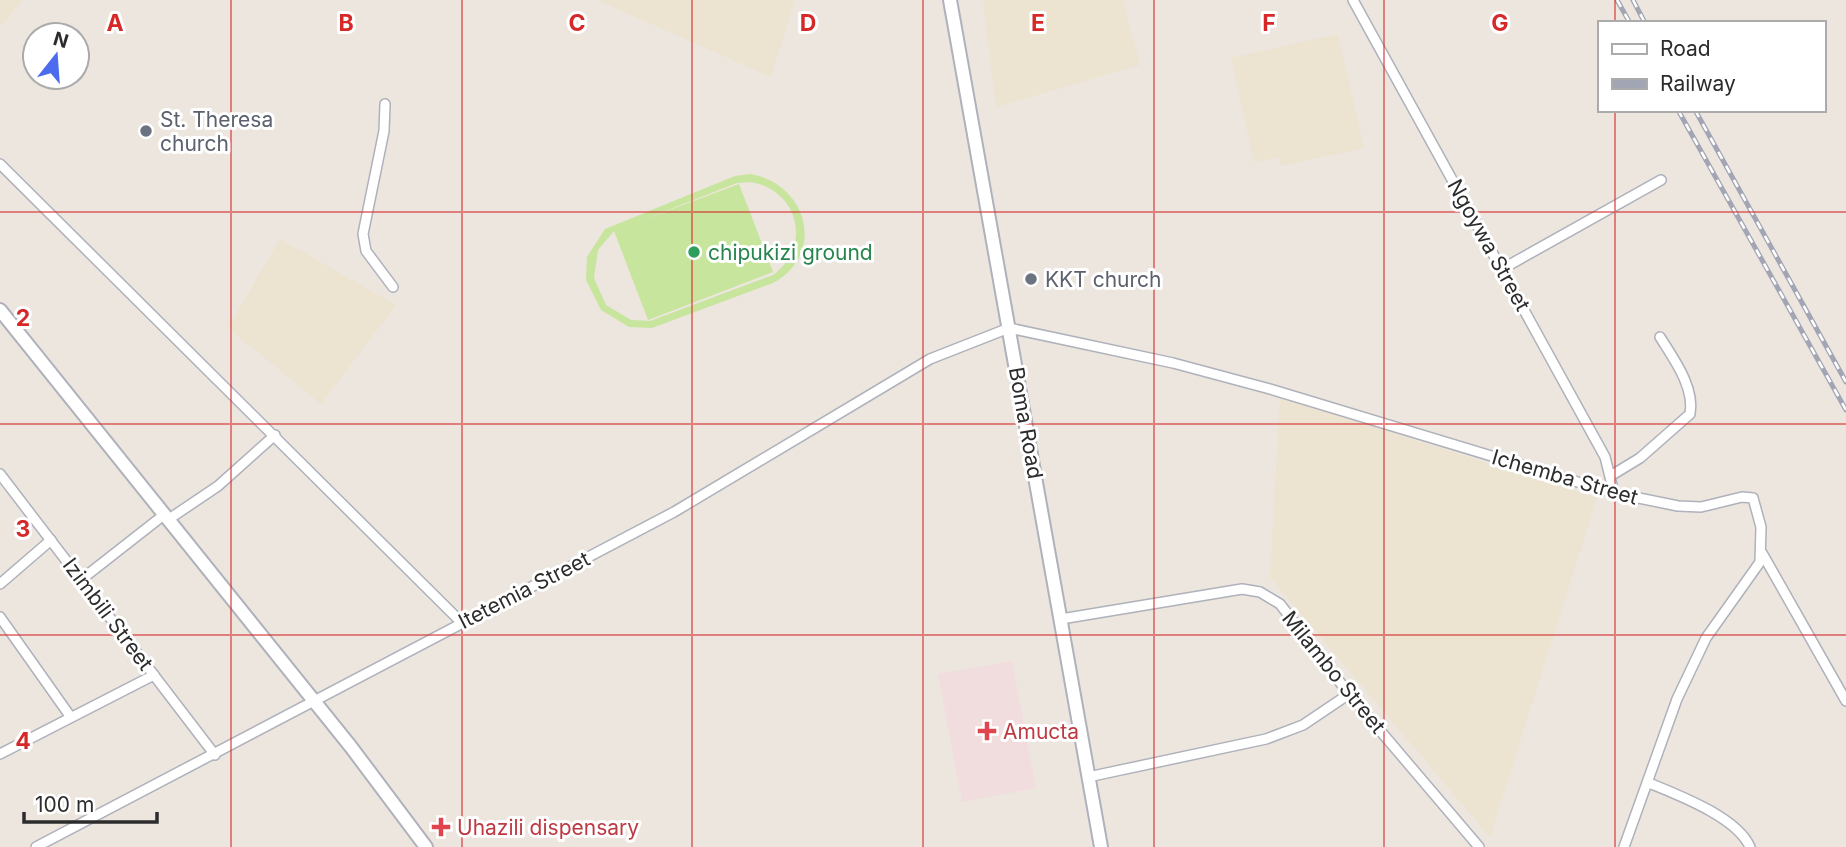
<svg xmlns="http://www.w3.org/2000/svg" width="1846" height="847" viewBox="0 0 1846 847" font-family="Inter,sans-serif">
  <rect width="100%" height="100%" fill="#ece6df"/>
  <g fill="#ece3d0">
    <polygon points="0,0 22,0 3,25 0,23"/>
    <polygon points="597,0 795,0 771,77"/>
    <polygon points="983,0 1123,0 1140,65 996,107"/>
    <polygon points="1338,34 1364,148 1281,166 1279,157 1254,162 1231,58"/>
    <polygon points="280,239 396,305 321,404 228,328"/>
    <polygon points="1280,397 1597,498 1490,837 1270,577"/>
  </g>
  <polygon fill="#f2ddde" points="1012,661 1036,788 962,802 938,674"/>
  <path fill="#c7e59c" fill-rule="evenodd" d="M 750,174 C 807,183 827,254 773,283 L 652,328 L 629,327 L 601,310 L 586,280 L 587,257 L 605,229 L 735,176 ZM 750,182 C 798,189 813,246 773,275 L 650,321 L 631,320 L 606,305 L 594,278 L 598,250 L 614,231 L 648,320 L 773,272 L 739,184 L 635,223 L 737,183 Z"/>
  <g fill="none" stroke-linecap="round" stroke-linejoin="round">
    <defs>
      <g id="street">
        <polyline points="1353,0 1605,457 1614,493"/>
        <polyline points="385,104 384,131 363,234 366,251 393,287"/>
        <polyline points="0,164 461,622"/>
        <polyline points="1502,269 1661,180"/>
        <polyline points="0,474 215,755"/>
        <path d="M 1612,475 L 1640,458 L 1690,414 C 1695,387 1673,358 1660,337"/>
        <polyline points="169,519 218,486 275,435"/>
        <polyline points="1762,553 1846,701"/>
        <polyline points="82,579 165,514"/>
        <polyline points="0,584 51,540"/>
        <polyline points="0,617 70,716"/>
        <polyline points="1061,619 1242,589 1260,592 1280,604 1349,694 1479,847"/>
        <polyline points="0,754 154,675"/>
        <polyline points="1088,777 1266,739 1303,725 1349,694"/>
        <path d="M 1649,783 C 1678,795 1737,817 1750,847"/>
        <polyline points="36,847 674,512 930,359 1009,328 1173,363 1270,389 1614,493 1678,506 1701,507 1742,497 1753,498 1761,527 1760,562 1706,638 1677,699 1624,847"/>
      </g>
      <g id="secondary">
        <polyline points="950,0 1101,847"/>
        <polyline points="0,310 351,747 426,847"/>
      </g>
    </defs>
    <use href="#street" stroke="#afb1bb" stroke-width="12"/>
    <use href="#secondary" stroke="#afb1bb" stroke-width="16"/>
    <use href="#street" stroke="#fff" stroke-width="9"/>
    <use href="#secondary" stroke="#fff" stroke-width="12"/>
    <defs>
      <g id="rail">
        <polyline points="1617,0 1630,23"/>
        <polyline points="1633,0 1645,23"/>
        <polyline points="1678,110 1846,410"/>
        <polyline points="1695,110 1846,382"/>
      </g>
    </defs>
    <use href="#rail" stroke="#a2a5b4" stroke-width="5"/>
    <use href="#rail" stroke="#fff" stroke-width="2.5" stroke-dasharray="8" stroke-linecap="butt"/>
  </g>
  <path fill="none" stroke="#d62828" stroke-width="2" stroke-opacity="0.55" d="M 231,0 L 231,847M 462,0 L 462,847M 692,0 L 692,847M 923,0 L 923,847M 1154,0 L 1154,847M 1384,0 L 1384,847M 1615,0 L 1615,23M 1615,110 L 1615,847M 0,212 L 1846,212M 0,424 L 1846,424M 0,635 L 1846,635"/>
  <g fill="#6b7280" stroke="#fff" stroke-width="2.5">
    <circle cx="146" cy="131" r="7"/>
    <circle cx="1031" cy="279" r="7"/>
  </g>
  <circle fill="#2e9e5b" stroke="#fff" stroke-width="2.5" cx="694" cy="252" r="7"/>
  <g fill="#e0444e" stroke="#fff" stroke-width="2.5">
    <path d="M983.5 720.5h7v7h7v7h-7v7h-7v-7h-7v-7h7z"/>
    <path d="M437.5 816.5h7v7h7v7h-7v7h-7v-7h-7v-7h7z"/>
  </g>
  <g text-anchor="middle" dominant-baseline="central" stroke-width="6" stroke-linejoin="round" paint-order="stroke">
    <g font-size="21" fill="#5b616d" stroke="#fff" text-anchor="start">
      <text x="160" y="119">St. Theresa<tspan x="160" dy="24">church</tspan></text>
      <text x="1045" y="279">KKT church</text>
    </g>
    <g font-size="21" fill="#2c2c2c" stroke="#fff">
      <text transform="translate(1489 245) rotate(61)">Ngoywa Street</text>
      <text transform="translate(1026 423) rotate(80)">Boma Road</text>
      <text transform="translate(1565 477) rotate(16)">Ichemba Street</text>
      <text transform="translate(524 590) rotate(-27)">Itetemia Street</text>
      <text transform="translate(108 614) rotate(53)">Izimbili Street</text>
      <text transform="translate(1334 672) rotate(51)">Milambo Street</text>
    </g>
    <g font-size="21" fill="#27864d" stroke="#fff" text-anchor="start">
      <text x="708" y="252">chipukizi ground</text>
    </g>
    <g font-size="21" fill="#be3a42" stroke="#fff" text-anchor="start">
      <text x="1003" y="731">Amucta</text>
      <text x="457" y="827">Uhazili dispensary</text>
    </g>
  </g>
  <g font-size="23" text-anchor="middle" font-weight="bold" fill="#d62828" stroke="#fff" stroke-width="6" stroke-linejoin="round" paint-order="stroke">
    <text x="115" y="31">A</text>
    <text x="346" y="31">B</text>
    <text x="577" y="31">C</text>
    <text x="808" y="31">D</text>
    <text x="1038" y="31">E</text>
    <text x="1269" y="31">F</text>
    <text x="1500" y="31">G</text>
    <text x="23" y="326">2</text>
    <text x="23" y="537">3</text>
    <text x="23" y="749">4</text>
  </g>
  <rect x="1598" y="21" width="228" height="91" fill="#ffffff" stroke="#ababab" stroke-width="2"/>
  <rect x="1612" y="44" width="35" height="10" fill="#ffffff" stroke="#ababab" stroke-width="2"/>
  <text x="1660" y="56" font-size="21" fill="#2c2c2c">Road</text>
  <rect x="1612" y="79" width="35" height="10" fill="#a2a5b4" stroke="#ababab" stroke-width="2"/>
  <text x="1660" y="91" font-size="21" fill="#2c2c2c">Railway</text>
  <g transform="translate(56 56) rotate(17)"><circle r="33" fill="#ffffff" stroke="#ababab" stroke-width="2"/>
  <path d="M0-5L12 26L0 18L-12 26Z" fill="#4c6ced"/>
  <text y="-10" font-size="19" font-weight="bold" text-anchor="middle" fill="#2c2c2c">N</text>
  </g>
  <path d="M24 812v10h133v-10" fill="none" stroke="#2c2c2c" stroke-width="3.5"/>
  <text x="35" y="812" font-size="21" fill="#2c2c2c" stroke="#ffffff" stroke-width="5" paint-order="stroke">100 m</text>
</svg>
